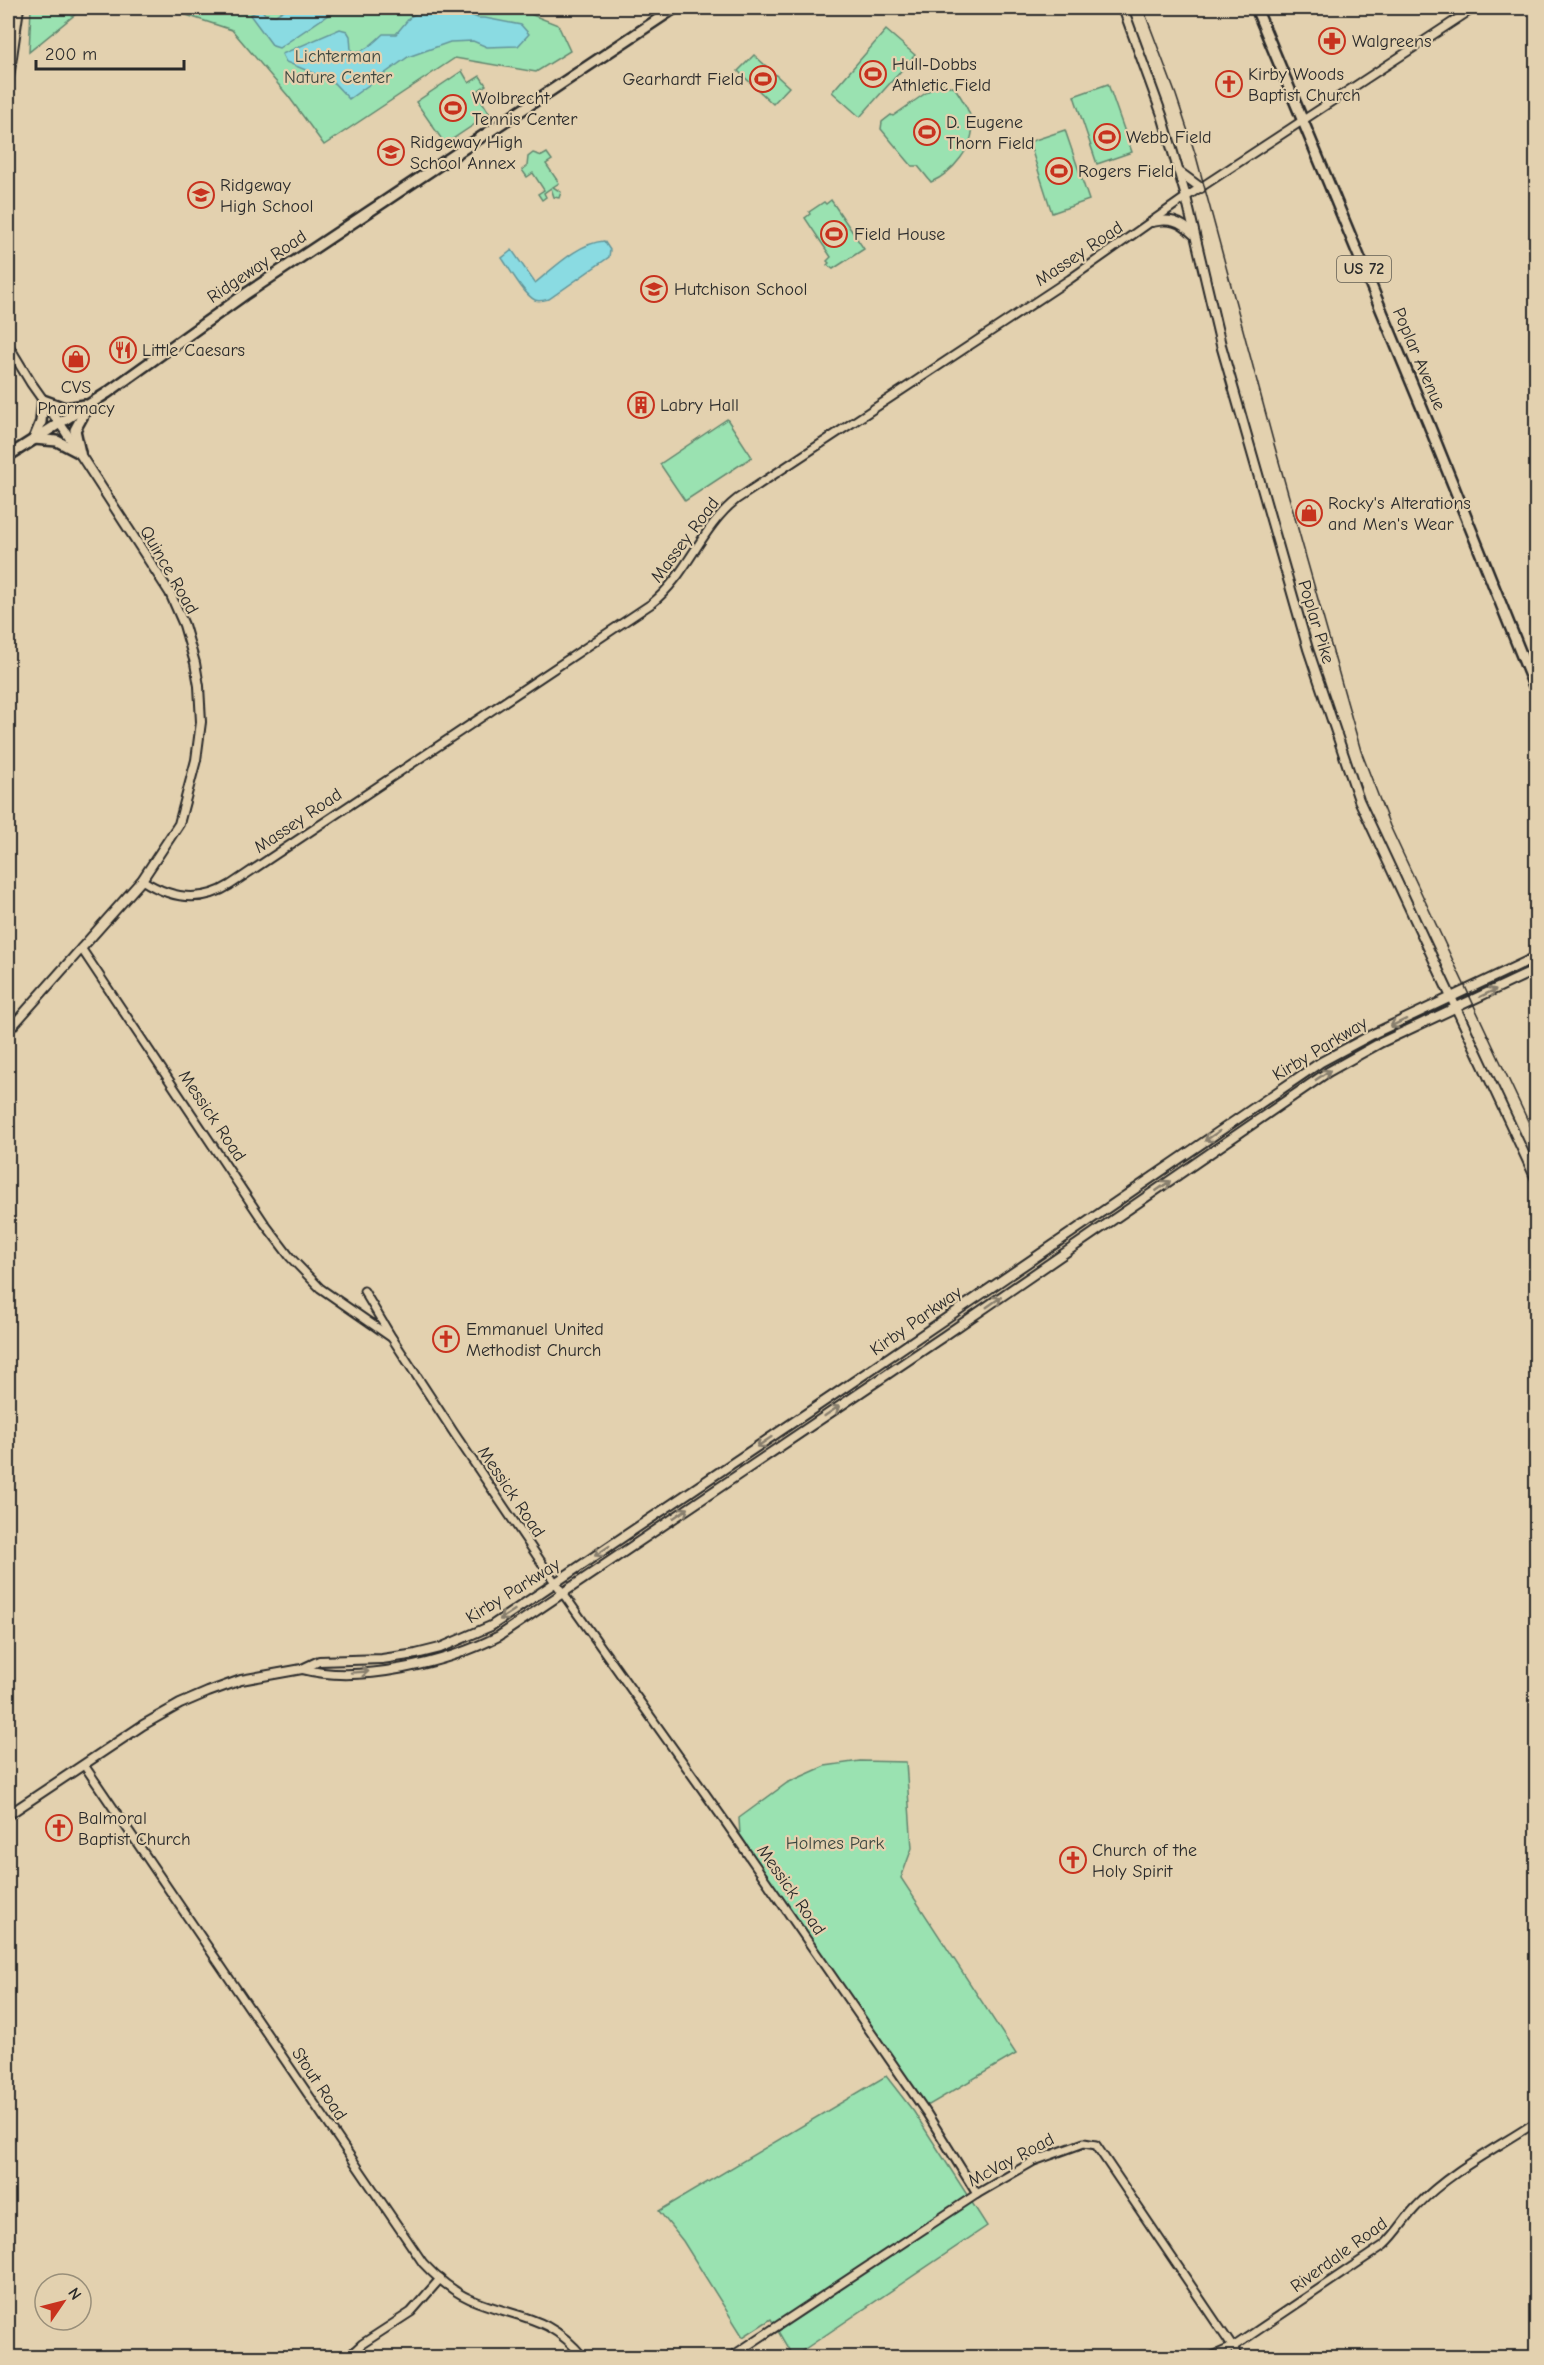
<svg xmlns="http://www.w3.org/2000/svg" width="1544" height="2365" viewBox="0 0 1544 2365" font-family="'Comic Neue',sans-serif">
  <rect width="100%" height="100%" fill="#e3d1af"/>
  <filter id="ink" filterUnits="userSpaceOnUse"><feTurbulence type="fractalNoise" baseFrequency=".0167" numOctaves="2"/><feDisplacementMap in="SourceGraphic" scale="12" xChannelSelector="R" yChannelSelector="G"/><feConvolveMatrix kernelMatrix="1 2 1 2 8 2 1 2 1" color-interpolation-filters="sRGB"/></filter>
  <g filter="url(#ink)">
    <g fill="#9ae2b1" stroke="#62866e" stroke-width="1.5">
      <polygon points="31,8 83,8 29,52"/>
      <polygon points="165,8 515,8 558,25 570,51 536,72 455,58 324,145 289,97 232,30"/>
      <polygon points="886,30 915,55 860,117 832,92"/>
      <polygon points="754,55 789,87 773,104 738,71"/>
      <polygon points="462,71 469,83 480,76 486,85 476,92 490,114 445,144 416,102"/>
      <path d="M 940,83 L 955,88 C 961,97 970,111 972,122 C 976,146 951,174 931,182 L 918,166 L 912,166 L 881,129 L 882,122 L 891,115 L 893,116 Z"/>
      <polygon points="1108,84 1132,152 1097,164 1074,96"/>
      <polygon points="1065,130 1089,200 1052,213 1029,142"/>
      <polygon points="533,153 542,156 547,153 552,160 546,164 559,183 553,187 561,192 559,198 554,197 551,188 544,193 546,197 542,200 538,194 544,190 533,173 527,177 522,170 527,166 528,157"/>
      <polygon points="831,200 864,249 833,269 827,265 829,263 827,261 831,257 805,218 810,214 809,212 824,202 826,204"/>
      <polygon points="727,419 752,457 685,501 660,464"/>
      <polygon points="860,1761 906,1762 912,1848 901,1878 1016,2054 929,2105 923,2104 740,1835 739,1818 787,1783 825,1766"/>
      <polygon points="886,2076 914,2112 987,2226 793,2357 771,2319 743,2337 683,2241 659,2211"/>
    </g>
    <g fill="#8adbe2" stroke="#649599" stroke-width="1.5">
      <polygon points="287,8 349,8 328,15 279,48 273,46 250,15 261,9 265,14 276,15"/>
      <path d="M 427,8 L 453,8 L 478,18 L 485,18 L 521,25 L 529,34 L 518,46 L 487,47 L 473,41 L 450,42 L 408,57 L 349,99 L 332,81 L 286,62 L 282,54 L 340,29 L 347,31 L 350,36 L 351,50 L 354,53 C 366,51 374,42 383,34 L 396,34 L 411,16 Z"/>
      <path d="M 604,241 L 610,250 L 609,257 L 549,299 C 545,300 539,302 535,300 C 524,295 509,268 502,258 L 512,250 L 535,283 C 554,268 578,243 604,241 Z"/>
    </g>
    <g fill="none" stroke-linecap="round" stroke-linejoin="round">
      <defs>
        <g id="tertiary">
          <path d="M 142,880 C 170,898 200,904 230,885 L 651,604 C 688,575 700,528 737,499 L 1070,279 L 1186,197 L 1474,8"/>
          <polyline points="81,948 265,1224 290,1257 320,1288 392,1338 454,1433 552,1578 724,1820 926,2112 977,2194"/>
          <polyline points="364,1291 392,1338"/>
          <path d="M 84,1765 L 423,2263 C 436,2277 452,2291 470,2299 C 517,2319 548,2313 584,2358"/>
          <polyline points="347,2358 362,2344 411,2312 440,2279"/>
          <polyline points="729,2358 977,2194 1034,2161 1084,2143 1096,2145 1240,2358"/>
          <path d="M 1208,2358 L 1233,2347 L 1384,2245 C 1398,2232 1405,2218 1417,2206 C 1450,2171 1497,2148 1536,2122"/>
        </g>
        <g id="secondary">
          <polyline points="1123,8 1162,115 1186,197 1221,345 1308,649 1359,800 1536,1179"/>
          <polyline points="8,85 19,8"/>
          <polyline points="1178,171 1201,188"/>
          <path d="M 1152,222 C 1169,218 1180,221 1193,234"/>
          <polyline points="8,345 31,383 65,431 170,593 184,625 195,663 199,686 201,722 196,760 179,824 142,880 8,1031"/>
          <path d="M 302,1669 C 359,1684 447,1663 499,1636 L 944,1336 L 1328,1072 L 1380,1043 L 1536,970"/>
          <polyline points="8,1815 143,1725 180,1704 208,1692 241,1680 302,1669 319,1661 382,1659 416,1654 440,1648 491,1626 847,1386 1321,1062 1375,1033 1536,957"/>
        </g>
        <g id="primary">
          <polyline points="1256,8 1429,425 1536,691"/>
          <polyline points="80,453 57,441 34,439 41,422 43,400 65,408 85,405"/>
          <polyline points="80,453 75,430 88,406"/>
          <polyline points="8,456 107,393 244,295 675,8"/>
        </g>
      </defs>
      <use href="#tertiary" stroke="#2b2b2b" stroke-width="11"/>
      <use href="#secondary" stroke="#2b2b2b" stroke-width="12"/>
      <use href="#primary" stroke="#2b2b2b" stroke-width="14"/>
      <use href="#tertiary" stroke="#e3d1af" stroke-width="7"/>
      <use href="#secondary" stroke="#e3d1af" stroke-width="8"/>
      <use href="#primary" stroke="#e3d1af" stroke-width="9"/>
      <polyline stroke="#2b2b2b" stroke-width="1.5" points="1143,8 1176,95 1196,156 1274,444 1361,751 1390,826 1536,1138"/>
    </g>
    <defs><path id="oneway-shaft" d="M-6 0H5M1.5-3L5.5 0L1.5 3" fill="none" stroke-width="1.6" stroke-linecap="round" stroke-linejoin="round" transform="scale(1.5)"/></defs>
    <g stroke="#877e6d">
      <use href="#oneway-shaft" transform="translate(1488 993) rotate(-25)"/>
      <use href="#oneway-shaft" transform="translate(1398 1023) rotate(155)"/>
      <use href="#oneway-shaft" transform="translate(1323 1075) rotate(-34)"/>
      <use href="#oneway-shaft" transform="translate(1212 1136) rotate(146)"/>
      <use href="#oneway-shaft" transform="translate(1163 1186) rotate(-35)"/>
      <use href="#oneway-shaft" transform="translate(994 1302) rotate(-35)"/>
      <use href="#oneway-shaft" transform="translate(832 1411) rotate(-34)"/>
      <use href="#oneway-shaft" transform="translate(764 1442) rotate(146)"/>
      <use href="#oneway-shaft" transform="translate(681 1513) rotate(-34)"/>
      <use href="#oneway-shaft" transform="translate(602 1551) rotate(146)"/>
      <use href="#oneway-shaft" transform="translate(507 1615) rotate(147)"/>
      <use href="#oneway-shaft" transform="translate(360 1672) rotate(-4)"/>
    </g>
  </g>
  <defs>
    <symbol id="pharmacy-ring" viewBox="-11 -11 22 22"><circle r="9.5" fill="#e3d1af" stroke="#c8321e" stroke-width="1.5"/><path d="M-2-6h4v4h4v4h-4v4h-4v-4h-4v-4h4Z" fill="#c8321e"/></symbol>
    <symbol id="stadium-ring" viewBox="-11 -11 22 22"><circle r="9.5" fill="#e3d1af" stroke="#c8321e" stroke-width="1.5"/><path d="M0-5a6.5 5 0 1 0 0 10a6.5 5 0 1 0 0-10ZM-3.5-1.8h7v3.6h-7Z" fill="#c8321e"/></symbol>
    <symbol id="church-ring" viewBox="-11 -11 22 22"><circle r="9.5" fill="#e3d1af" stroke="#c8321e" stroke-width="1.5"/><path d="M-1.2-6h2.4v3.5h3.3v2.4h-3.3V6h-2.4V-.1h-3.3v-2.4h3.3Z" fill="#c8321e"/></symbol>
    <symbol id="school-ring" viewBox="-11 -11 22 22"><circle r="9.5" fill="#e3d1af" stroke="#c8321e" stroke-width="1.5"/><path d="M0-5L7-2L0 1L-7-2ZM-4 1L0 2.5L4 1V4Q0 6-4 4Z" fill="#c8321e"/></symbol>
    <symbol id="restaurant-ring" viewBox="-11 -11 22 22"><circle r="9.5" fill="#e3d1af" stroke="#c8321e" stroke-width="1.5"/><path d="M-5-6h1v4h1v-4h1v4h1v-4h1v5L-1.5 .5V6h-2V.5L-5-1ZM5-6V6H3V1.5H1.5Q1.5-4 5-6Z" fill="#c8321e"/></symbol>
    <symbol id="shop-ring" viewBox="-11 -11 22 22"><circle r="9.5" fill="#e3d1af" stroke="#c8321e" stroke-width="1.5"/><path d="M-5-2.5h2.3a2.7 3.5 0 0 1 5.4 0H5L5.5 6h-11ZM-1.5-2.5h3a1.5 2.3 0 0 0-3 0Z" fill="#c8321e"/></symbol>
    <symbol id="building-ring" viewBox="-11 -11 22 22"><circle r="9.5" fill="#e3d1af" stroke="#c8321e" stroke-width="1.5"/><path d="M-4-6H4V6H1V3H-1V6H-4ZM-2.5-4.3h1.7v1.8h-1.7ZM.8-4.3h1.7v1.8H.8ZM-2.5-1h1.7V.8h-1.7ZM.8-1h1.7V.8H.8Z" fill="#c8321e"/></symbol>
  </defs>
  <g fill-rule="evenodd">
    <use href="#pharmacy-ring" x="1317" y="26" width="30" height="30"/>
    <use href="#stadium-ring" x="858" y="59" width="30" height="30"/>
    <use href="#stadium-ring" x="748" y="64" width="30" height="30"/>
    <use href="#church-ring" x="1214" y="69" width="30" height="30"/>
    <use href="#stadium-ring" x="438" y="93" width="30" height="30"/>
    <use href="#stadium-ring" x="912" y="117" width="30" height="30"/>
    <use href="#stadium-ring" x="1092" y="122" width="30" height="30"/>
    <use href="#school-ring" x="376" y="137" width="30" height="30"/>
    <use href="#stadium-ring" x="1044" y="156" width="30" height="30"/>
    <use href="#school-ring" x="186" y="180" width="30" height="30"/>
    <use href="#stadium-ring" x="819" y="219" width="30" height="30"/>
    <use href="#school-ring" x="639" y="274" width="30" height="30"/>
    <use href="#restaurant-ring" x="108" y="335" width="30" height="30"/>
    <use href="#shop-ring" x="61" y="344" width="30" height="30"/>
    <use href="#building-ring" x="626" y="390" width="30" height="30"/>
    <use href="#shop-ring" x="1294" y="498" width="30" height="30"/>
    <use href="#church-ring" x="431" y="1324" width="30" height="30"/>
    <use href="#church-ring" x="44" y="1813" width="30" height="30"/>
    <use href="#church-ring" x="1058" y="1845" width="30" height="30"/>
  </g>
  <g text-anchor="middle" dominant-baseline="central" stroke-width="4.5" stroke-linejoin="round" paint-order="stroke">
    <rect fill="#e3d1af" stroke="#625d53" stroke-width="1.5" x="1337" y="256" width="54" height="26" rx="4.5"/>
    <g font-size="16" font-weight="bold" fill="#2b2b2b">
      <text x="1364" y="269">US 72</text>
    </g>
    <g font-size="18" fill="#2b2b2b" stroke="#e3d1af" text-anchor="start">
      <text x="1352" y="41">Walgreens</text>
      <text x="892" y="64">Hull-Dobbs<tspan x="892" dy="21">Athletic Field</tspan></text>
      <text x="1248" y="74">Kirby Woods<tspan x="1248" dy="21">Baptist Church</tspan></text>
      <text x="744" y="79" text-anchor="end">Gearhardt Field</text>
      <text x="472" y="98">Wolbrecht<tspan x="472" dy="21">Tennis Center</tspan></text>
      <text x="946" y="122">D. Eugene<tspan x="946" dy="21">Thorn Field</tspan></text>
      <text x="1126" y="137">Webb Field</text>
      <text x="410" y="142">Ridgeway High<tspan x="410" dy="21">School Annex</tspan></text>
      <text x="1078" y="171">Rogers Field</text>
      <text x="220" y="185">Ridgeway<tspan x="220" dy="21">High School</tspan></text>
      <text x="854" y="234">Field House</text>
      <text x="674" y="289">Hutchison School</text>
      <text x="142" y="350">Little Caesars</text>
      <text x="76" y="387" text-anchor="middle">CVS<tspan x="76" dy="21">Pharmacy</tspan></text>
      <text x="660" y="405">Labry Hall</text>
      <text x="1328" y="503">Rocky's Alterations<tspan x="1328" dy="21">and Men's Wear</tspan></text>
      <text x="466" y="1329">Emmanuel United<tspan x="466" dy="21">Methodist Church</tspan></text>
      <text x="78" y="1818">Balmoral<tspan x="78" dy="21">Baptist Church</tspan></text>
      <text x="1092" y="1850">Church of the<tspan x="1092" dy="21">Holy Spirit</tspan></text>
    </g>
    <g font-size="18" fill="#3c463f" stroke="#e3d1af">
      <text x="338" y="56">Lichterman<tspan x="338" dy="21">Nature Center</tspan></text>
      <text x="835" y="1843">Holmes Park</text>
    </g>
    <g font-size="18" fill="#2b2b2b" stroke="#e3d1af">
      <text transform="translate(1079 254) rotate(-34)">Massey Road</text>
      <text transform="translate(257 267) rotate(-34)">Ridgeway Road</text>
      <text transform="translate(1419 359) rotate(67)">Poplar Avenue</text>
      <text transform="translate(685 540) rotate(-53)">Massey Road</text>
      <text transform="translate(169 570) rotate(60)">Quince Road</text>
      <text transform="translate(1316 622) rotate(73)">Poplar Pike</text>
      <text transform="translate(298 821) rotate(-34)">Massey Road</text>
      <text transform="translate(1320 1049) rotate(-31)">Kirby Parkway</text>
      <text transform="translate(212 1116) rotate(56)">Messick Road</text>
      <text transform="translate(916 1321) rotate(-35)">Kirby Parkway</text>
      <text transform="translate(511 1492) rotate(56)">Messick Road</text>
      <text transform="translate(513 1591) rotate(-32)">Kirby Parkway</text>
      <text transform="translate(791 1890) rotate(55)">Messick Road</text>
      <text transform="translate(319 2084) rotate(56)">Stout Road</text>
      <text transform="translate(1011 2160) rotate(-28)">McVay Road</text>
      <text transform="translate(1339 2255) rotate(-36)">Riverdale Road</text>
    </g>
  </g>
  <rect width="1544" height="2365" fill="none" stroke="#e3d1af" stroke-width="30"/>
  <rect x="15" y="15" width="1514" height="2335" fill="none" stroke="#2b2b2b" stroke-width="2" filter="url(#ink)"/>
  <g transform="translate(63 2302) rotate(55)"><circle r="28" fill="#e3d1af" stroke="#998f7a" stroke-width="1.5"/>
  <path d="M0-4.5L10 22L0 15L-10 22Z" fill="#c8321e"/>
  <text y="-9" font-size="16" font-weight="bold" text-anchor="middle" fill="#2b2b2b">N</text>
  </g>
  <path d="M36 60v9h148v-9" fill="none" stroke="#2b2b2b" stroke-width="3"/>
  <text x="45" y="60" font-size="18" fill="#2b2b2b" stroke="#e3d1af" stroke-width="4.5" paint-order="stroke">200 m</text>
</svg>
